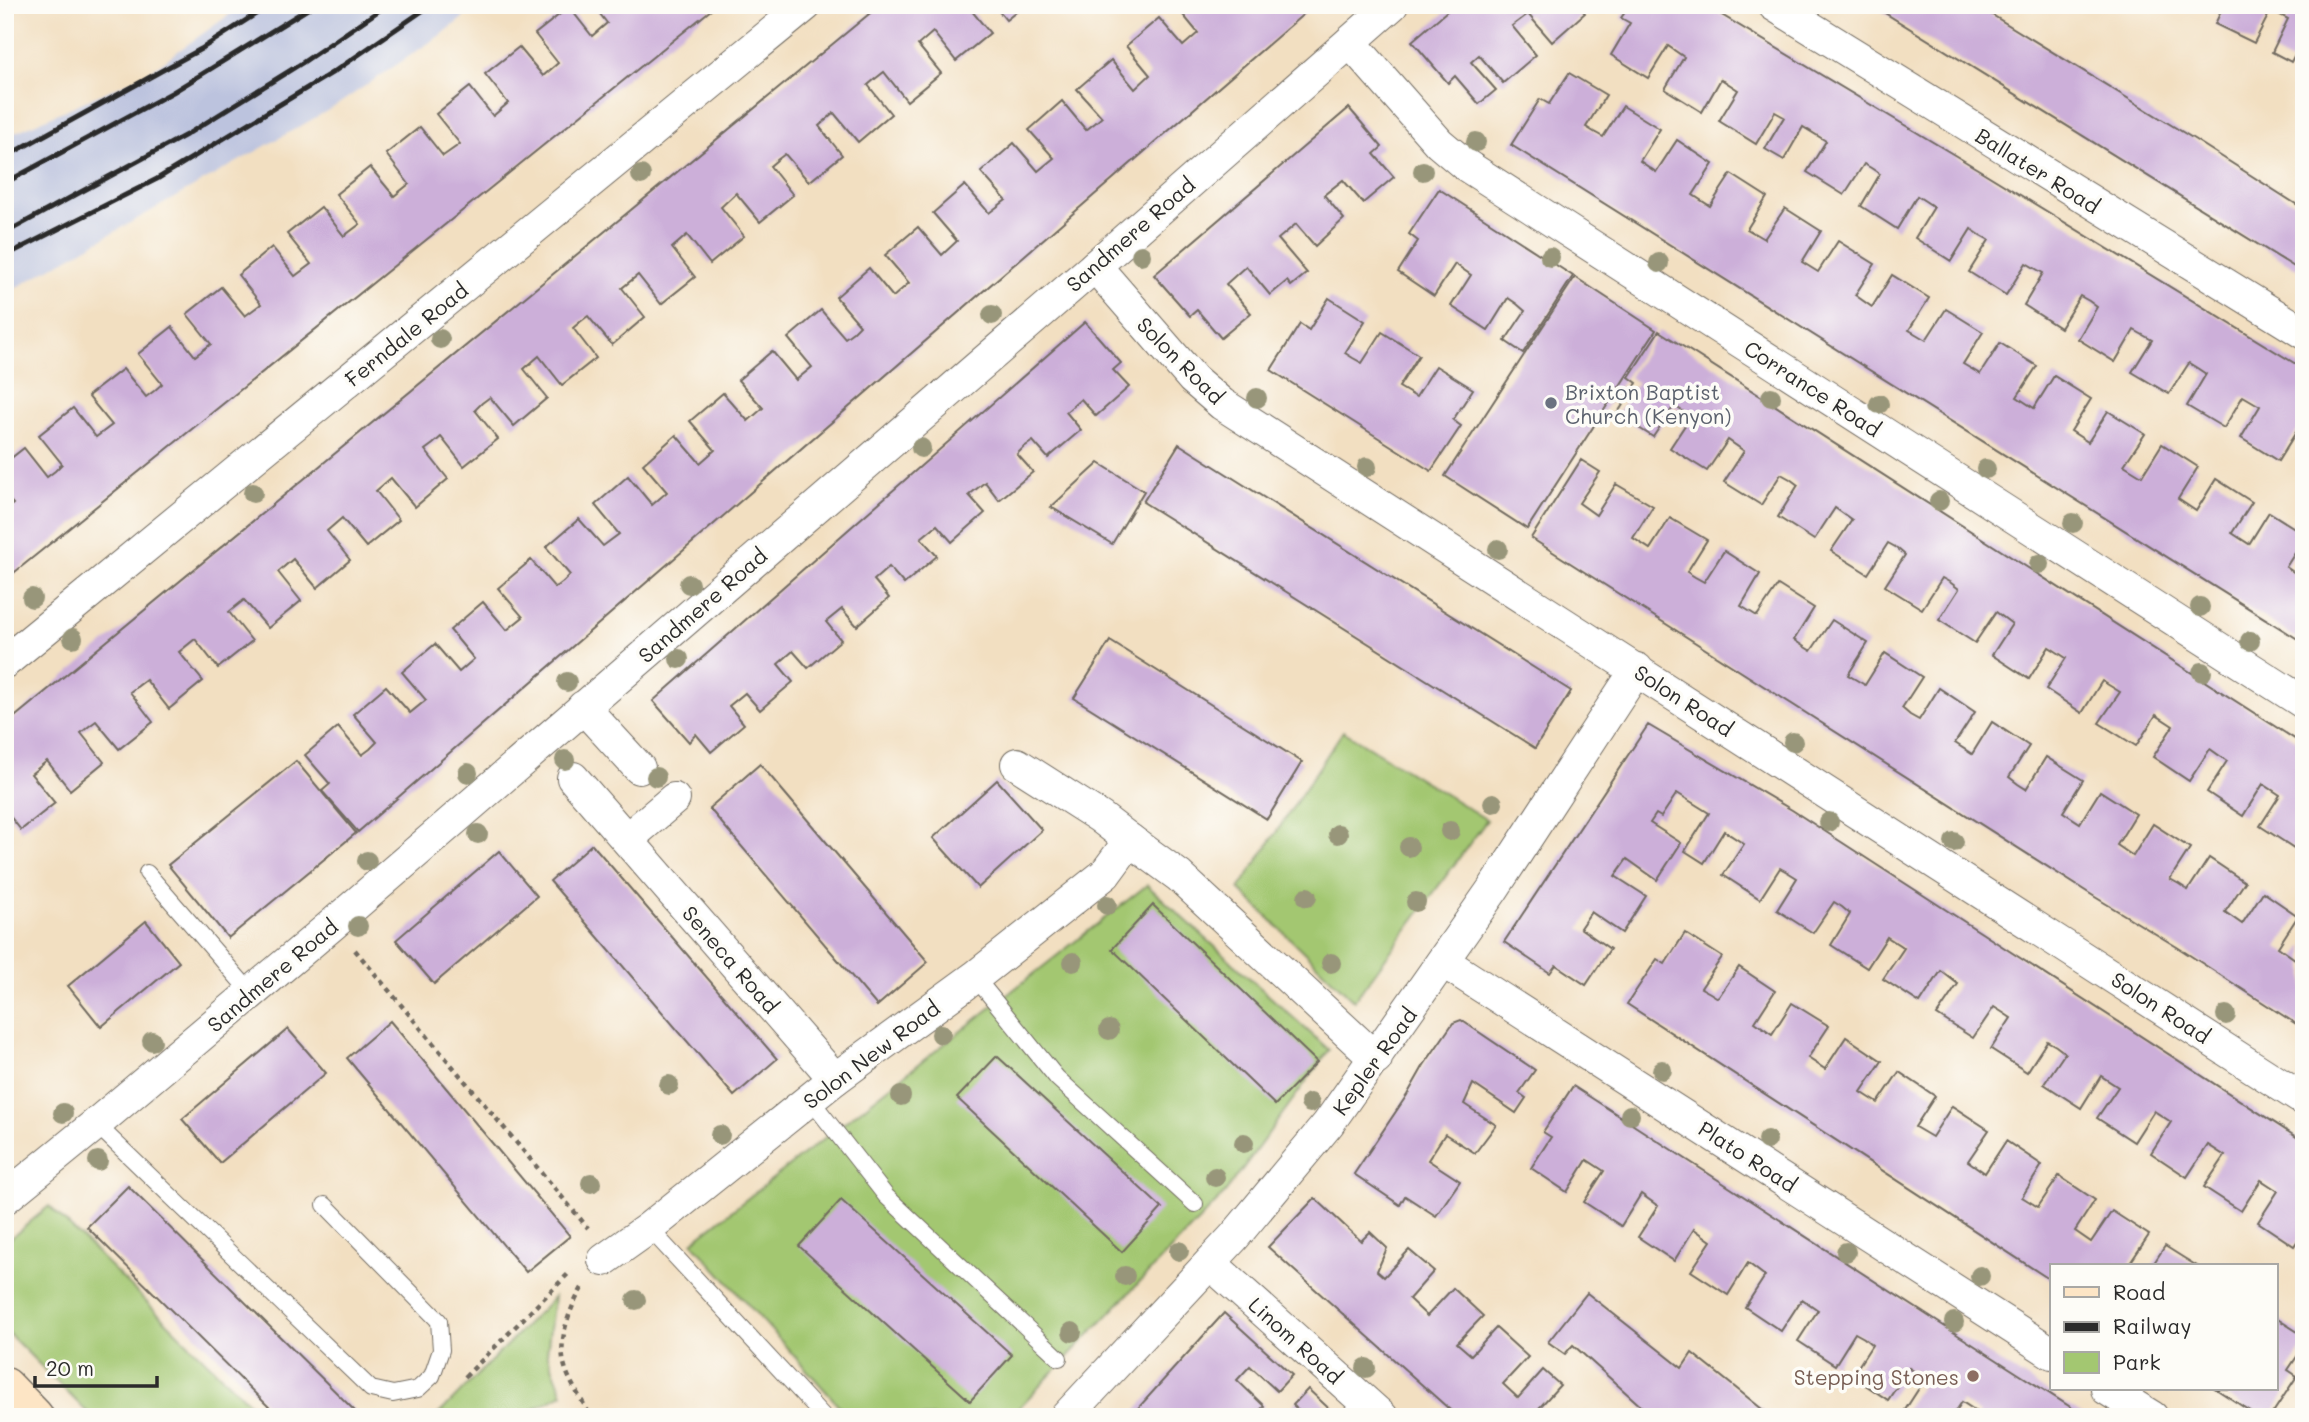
<svg xmlns="http://www.w3.org/2000/svg" width="2309" height="1422" viewBox="0 0 2309 1422" font-family="Mali,sans-serif">
  <rect width="100%" height="100%" fill="#fdfcf7"/>
  <filter id="ink" filterUnits="userSpaceOnUse"><feTurbulence type="fractalNoise" baseFrequency=".0143" numOctaves="2"/><feDisplacementMap in="SourceGraphic" scale="14" xChannelSelector="R" yChannelSelector="G"/><feConvolveMatrix kernelMatrix="1 2 1 2 8 2 1 2 1" color-interpolation-filters="sRGB"/></filter>
  <filter id="wash" filterUnits="userSpaceOnUse"><feTurbulence type="fractalNoise" baseFrequency=".00686" numOctaves="4" result="noise"/><feDisplacementMap in="SourceGraphic" scale="28" xChannelSelector="R" yChannelSelector="G"/><feGaussianBlur stdDeviation="1.57" result="paint"/><feColorMatrix in="noise" values="0 0 0 0 0 0 0 0 0 0 0 0 0 0 0 0 0 1.4 0 .05"/><feComposite in="paint" operator="in"/></filter>
  <g filter="url(#wash)">
    <rect width="100%" height="100%" fill="#f2dfc1"/>
    <polygon fill="#bcc3de" points="243,5 479,5 445,32 334,107 5,294 5,137 146,74"/>
    <g fill="#a3c771" stroke="#67794e" stroke-width="2">
      <polygon points="1343,731 1487,820 1354,1001 1239,889"/>
      <polygon points="1147,885 1329,1050 1225,1193 1010,1417 849,1417 692,1242"/>
      <polygon points="49,1206 263,1417 92,1417 5,1330 5,1243"/>
      <polygon points="554,1297 547,1353 563,1394 518,1417 436,1417"/>
    </g>
    <g id="blocks">
      <g fill="#ccafd9">
        <polygon points="593,5 717,5 5,580 5,511 13,504 5,495 5,463 24,448 47,477 55,471 62,464 39,435 73,408 96,437 112,425 88,396 123,369 146,397 154,391 162,384 138,354 172,327 195,356 211,344 187,314 221,287 245,316 261,304 238,275 272,247 295,276 311,264 287,234 321,207 344,236 360,224 336,194 370,167 394,196 409,184 386,154 420,127 443,156 460,144 436,114 470,87 493,116 508,103 485,74 519,47 543,76 558,63 535,34 569,7 592,36 607,23"/>
        <polygon points="880,5 967,5 990,33 956,61 933,32 918,45 941,73 907,101 884,72 875,79 868,85 891,114 858,142 834,113 819,126 842,155 809,182 785,154 777,160 770,166 793,195 760,222 736,193 721,207 744,236 710,264 687,235 672,248 695,277 661,304 638,275 622,288 645,317 612,345 588,316 580,322 573,328 596,358 562,385 539,356 524,369 547,398 514,426 490,397 482,403 475,410 498,439 464,466 441,437 433,444 425,450 448,479 415,507 391,478 376,491 399,520 366,547 342,518 327,531 350,560 317,588 293,559 278,572 301,601 268,628 244,600 229,612 252,641 218,668 195,639 179,652 203,681 169,709 146,680 130,692 153,722 119,749 96,721 88,727 81,733 104,762 70,790 47,761 31,774 55,803 21,830 5,810 5,725"/>
        <polygon points="994,5 1025,5 1006,20"/>
        <polygon points="1175,5 1314,5 358,832 322,791 330,784 305,755 338,727 362,755 370,749 377,742 353,714 386,686 410,713 426,700 402,672 435,644 459,672 474,659 450,630 483,602 507,630 523,617 498,588 531,560 555,588 563,582 570,575 546,547 579,519 603,546 619,534 595,505 628,476 652,505 667,492 643,464 676,435 700,463 715,450 690,421 723,393 748,421 763,408 738,380 772,351 796,380 812,367 788,338 821,310 845,338 853,332 860,325 836,297 869,268 893,297 909,283 885,255 918,227 942,255 957,241 933,213 965,185 989,213 1006,200 981,172 1014,143 1038,171 1054,158 1029,130 1062,101 1086,130 1095,123 1102,117 1077,89 1111,60 1135,89 1150,75 1126,46 1159,18 1183,46 1198,33"/>
        <polygon points="1454,5 1578,5 1585,13 1552,42 1528,14 1512,26 1536,55 1503,83 1479,55 1471,62 1496,90 1479,104 1455,76 1448,83 1412,41"/>
        <polygon points="1630,5 1705,5 1981,171 2304,369 2304,433 2298,429 2278,461 2241,438 2260,406 2243,396 2224,428 2187,406 2206,374 2197,368 2189,363 2169,394 2132,372 2152,340 2134,330 2115,362 2078,339 2097,307 2089,301 2080,296 2060,328 2024,305 2043,273 2026,263 2006,295 1969,272 1989,240 1980,235 1971,229 1951,261 1915,238 1934,207 1925,201 1917,196 1897,229 1861,206 1880,174 1871,168 1864,164 1844,195 1807,172 1826,141 1803,127 1784,160 1765,149 1784,117 1775,112 1756,144 1719,121 1738,90 1721,79 1702,112 1665,89 1684,57 1668,46 1648,78 1611,55 1630,23 1621,18"/>
        <polygon points="1872,5 1976,5 2194,139 2299,206 2304,199 2304,273"/>
        <polygon points="2224,5 2304,5 2304,37 2291,62 2272,52 2288,19 2271,10 2254,43 2215,24"/>
        <polygon points="1569,73 1606,95 1586,127 1594,132 1603,137 1623,106 1660,129 1640,161 1656,172 1677,140 1713,164 1693,195 1710,206 1731,174 1767,197 1747,229 1764,239 1785,208 1821,231 1802,262 1818,272 1838,241 1875,264 1855,295 1872,307 1892,275 1929,298 1909,330 1926,340 1946,309 1983,332 1963,364 1980,374 2000,343 2037,366 2017,397 2034,408 2054,376 2091,399 2071,431 2088,442 2108,411 2145,434 2124,465 2142,476 2162,444 2198,467 2178,499 2196,511 2216,479 2252,502 2232,533 2249,544 2269,512 2304,534 2304,539 2286,567 2304,579 2304,643 1511,145 1540,99 1549,104"/>
        <polygon points="1349,108 1382,147 1374,154 1394,177 1363,203 1343,180 1324,195 1344,219 1315,246 1296,224 1278,239 1307,273 1291,286 1287,281 1270,295 1246,266 1226,284 1251,313 1221,338 1197,310 1190,316 1154,275"/>
        <polygon points="1439,189 1573,276 1523,353 1505,341 1525,311 1517,304 1508,298 1488,330 1451,306 1471,275 1455,264 1434,296 1398,272 1418,241 1409,234"/>
        <polygon points="1575,277 1656,330 1527,529 1445,476"/>
        <polygon points="1329,298 1365,321 1345,353 1353,358 1362,363 1382,332 1419,355 1399,387 1416,397 1436,366 1473,389 1453,420 1461,426 1431,471 1271,370 1300,324 1309,330"/>
        <polygon points="1085,322 1121,363 1113,370 1129,387 1096,416 1081,399 1066,412 1081,430 1048,458 1033,441 1024,447 1017,454 1033,472 999,500 985,482 969,495 985,513 952,542 937,525 921,538 937,556 904,584 889,567 874,580 889,598 857,626 842,609 826,622 841,640 808,668 793,651 778,664 793,682 760,710 745,693 729,706 744,724 711,752 696,734 689,742 653,701"/>
        <polygon points="1659,331 2304,745 2304,839 2297,850 2260,826 2280,795 2263,784 2243,816 2207,792 2227,761 2210,749 2189,781 2153,757 2173,726 2156,715 2136,746 2099,723 2120,692 2102,681 2082,713 2046,689 2066,658 2057,652 2049,647 2029,679 1992,655 2012,624 1996,612 1975,643 1939,620 1959,589 1951,583 1942,578 1922,609 1885,586 1905,555 1897,548 1888,543 1868,574 1831,551 1852,520 1835,508 1814,540 1778,517 1798,485 1790,479 1781,474 1761,505 1724,482 1744,451 1728,440 1707,471 1670,448 1691,416 1674,406 1653,437 1617,414 1637,383 1629,377"/>
        <polygon points="1179,444 1571,691 1535,748 1143,502"/>
        <polygon points="1581,460 1600,472 1579,503 1596,515 1616,484 1653,506 1633,538 1650,549 1670,518 1707,540 1687,572 1695,577 1704,582 1724,551 1760,574 1741,606 1757,616 1778,585 1814,608 1794,640 1803,646 1811,651 1832,620 1868,643 1848,675 1865,685 1885,653 1922,677 1902,708 1910,715 1919,720 1939,688 1975,712 1955,743 1972,754 1992,722 2029,746 2009,777 2018,784 2026,789 2046,757 2083,780 2063,812 2080,823 2100,791 2136,814 2117,845 2133,856 2153,824 2190,848 2170,879 2179,884 2188,890 2209,858 2245,882 2225,912 2242,924 2263,892 2298,916 2278,947 2295,959 2304,946 2304,1029 2177,947 2095,897 1531,538"/>
        <polygon points="1099,463 1144,491 1112,544 1051,507"/>
        <polygon points="1110,641 1302,762 1267,819 1074,698"/>
        <polygon points="1648,725 1792,810 2304,1142 2304,1231 2294,1246 2258,1222 2278,1191 2261,1180 2241,1211 2204,1187 2225,1156 2208,1145 2187,1177 2151,1153 2171,1122 2154,1111 2134,1142 2097,1118 2118,1087 2101,1076 2081,1108 2044,1084 2065,1053 2056,1046 2047,1041 2027,1072 1991,1049 2011,1018 2002,1012 1994,1007 1973,1038 1937,1015 1958,984 1941,971 1920,1003 1883,979 1904,948 1887,937 1867,968 1831,945 1850,914 1842,907 1834,902 1813,933 1777,910 1797,878 1789,873 1780,868 1760,899 1723,875 1744,844 1724,831 1704,863 1685,851 1709,813 1677,793 1661,817 1656,814 1650,823 1681,843 1657,880 1627,859 1615,876 1646,896 1622,933 1591,912 1580,928 1610,949 1586,985 1556,965 1550,973 1504,942"/>
        <polygon points="296,761 356,833 228,938 168,865"/>
        <polygon points="760,764 928,962 877,1006 709,808"/>
        <polygon points="997,780 1042,830 978,888 933,838"/>
        <polygon points="592,844 777,1059 734,1096 550,881"/>
        <polygon points="499,851 537,896 434,984 396,940"/>
        <polygon points="1153,905 1317,1062 1275,1105 1112,949"/>
        <polygon points="146,921 179,962 101,1027 68,986"/>
        <polygon points="1685,933 1722,957 1701,988 1710,993 1718,998 1739,967 1775,991 1755,1022 1772,1034 1792,1003 1829,1026 1808,1058 1825,1069 1846,1037 1882,1061 1861,1092 1878,1103 1899,1072 1935,1096 1915,1127 1932,1137 1952,1106 1989,1130 1968,1161 1985,1173 2006,1141 2042,1165 2022,1197 2038,1207 2059,1176 2095,1200 2075,1231 2091,1242 2112,1211 2149,1235 2128,1266 2052,1266 2052,1281 1627,1004 1657,959 1665,964"/>
        <polygon points="1461,1020 1535,1070 1519,1093 1526,1098 1516,1113 1473,1084 1464,1104 1496,1125 1475,1153 1445,1134 1428,1160 1460,1181 1436,1216 1405,1196 1400,1205 1354,1174 1407,1095 1424,1065 1453,1023"/>
        <polygon points="390,1021 570,1236 526,1272 347,1058"/>
        <polygon points="288,1029 326,1073 220,1163 182,1119"/>
        <polygon points="997,1056 1162,1208 1122,1252 957,1098"/>
        <polygon points="1573,1086 1947,1328 2086,1417 1977,1417 1979,1413 1962,1402 1952,1417 1916,1417 1905,1410 1925,1379 1909,1368 1888,1400 1852,1376 1872,1345 1864,1338 1855,1333 1835,1365 1798,1341 1818,1310 1802,1299 1781,1331 1745,1307 1765,1276 1748,1263 1728,1295 1691,1271 1711,1241 1694,1229 1674,1261 1638,1237 1658,1206 1641,1194 1621,1226 1584,1202 1604,1171 1587,1160 1567,1192 1531,1168 1551,1137 1543,1132"/>
        <polygon points="128,1186 361,1417 279,1417 87,1227"/>
        <polygon points="1315,1198 1361,1241 1370,1232 1387,1248 1377,1271 1384,1277 1409,1250 1434,1271 1409,1299 1427,1316 1453,1288 1483,1316 1457,1343 1471,1355 1496,1328 1528,1357 1503,1384 1518,1398 1543,1370 1560,1385 1531,1417 1458,1417 1268,1247"/>
        <polygon points="841,1200 1012,1355 970,1401 799,1246"/>
        <polygon points="2165,1246 2184,1258 2197,1266 2152,1266"/>
        <polygon points="1587,1293 1682,1368 1692,1353 1772,1417 1653,1417 1573,1345 1565,1354 1548,1342"/>
        <polygon points="1224,1313 1292,1375 1277,1391 1250,1366 1237,1380 1264,1406 1254,1417 1212,1417 1208,1413 1204,1417 1130,1417"/>
        <polygon points="2276,1318 2304,1336 2304,1346 2288,1370 2297,1376 2270,1417 2259,1417 2216,1389 2276,1389"/>
        <polygon points="1308,1389 1338,1417 1305,1417 1293,1405"/>
      </g>
    </g>
  </g>
  <g filter="url(#ink)">
    <use href="#blocks" fill-opacity="0" stroke="#716a60" stroke-width="2"/>
    <g fill="none" stroke-linecap="round" stroke-linejoin="round">
      <defs>
        <g id="service">
          <polyline points="147,873 251,993"/>
          <polyline points="975,977 1057,1078 1195,1204"/>
          <polyline points="810,1099 886,1196 1059,1358"/>
          <polyline points="96,1124 371,1389 393,1394 418,1389 432,1376 441,1350 439,1321 325,1205"/>
          <polyline points="649,1228 824,1417"/>
        </g>
        <g id="minor">
          <polyline points="1774,5 2304,333"/>
          <polyline points="1350,42 1439,143 1464,164 2304,703"/>
          <polyline points="1095,266 1193,379 1222,404 2304,1100"/>
          <polyline points="5,662 806,5"/>
          <polyline points="583,707 639,768"/>
          <polyline points="573,778 835,1079"/>
          <polyline points="627,839 674,799"/>
          <polyline points="1130,840 1179,876 1376,1059"/>
          <polyline points="1444,962 2052,1353"/>
          <polyline points="5,1198 96,1124 333,924 1095,266 1392,5"/>
          <polyline points="604,1260 649,1228 835,1079 975,977 1105,874 1130,840 1100,817 1017,764"/>
          <polyline points="1210,1263 1382,1417"/>
          <polyline points="2107,1389 2152,1417"/>
          <polyline points="1066,1417 1234,1237 1328,1124 1493,889 1637,669"/>
        </g>
        <polyline id="secondary" points="5,1387 34,1417"/>
      </defs>
      <use href="#service" stroke="#716a60" stroke-width="18"/>
      <use href="#minor" stroke="#716a60" stroke-width="34"/>
      <use href="#secondary" stroke="#716a60" stroke-width="41"/>
      <g stroke="#716a60" stroke-width="4.5" stroke-dasharray="5 5" stroke-linecap="butt">
        <polyline points="355,950 588,1228"/>
        <path d="M 582,1288 C 569,1310 557,1342 565,1367 C 570,1384 583,1401 591,1417"/>
        <polyline points="465,1377 570,1272"/>
      </g>
      <use href="#service" stroke="#fff" stroke-width="16"/>
      <use href="#minor" stroke="#fff" stroke-width="32"/>
      <use href="#secondary" stroke="#fde5c5" stroke-width="38"/>
      <g stroke="#2b2b2b" stroke-width="5">
        <polyline points="5,157 201,49 270,5"/>
        <polyline points="5,183 173,92 314,5"/>
        <polyline points="5,233 186,135 302,63 387,5"/>
        <polyline points="5,256 157,179 335,71 431,5"/>
      </g>
    </g>
    <g fill="#98967a">
      <circle cx="1476" cy="142" r="10"/>
      <circle cx="1423" cy="171" r="10"/>
      <circle cx="641" cy="175" r="10"/>
      <circle cx="1141" cy="255" r="10"/>
      <circle cx="1550" cy="257" r="10"/>
      <circle cx="1659" cy="263" r="10"/>
      <circle cx="992" cy="315" r="10"/>
      <circle cx="440" cy="339" r="10"/>
      <circle cx="1771" cy="397" r="10"/>
      <circle cx="1257" cy="398" r="10"/>
      <circle cx="1879" cy="404" r="10"/>
      <circle cx="921" cy="448" r="10"/>
      <circle cx="1367" cy="467" r="10"/>
      <circle cx="1986" cy="469" r="10"/>
      <circle cx="253" cy="493" r="10"/>
      <circle cx="1939" cy="501" r="10"/>
      <circle cx="2073" cy="523" r="10"/>
      <circle cx="1498" cy="549" r="10"/>
      <circle cx="2039" cy="564" r="10"/>
      <circle cx="689" cy="584" r="10"/>
      <circle cx="32" cy="598" r="10"/>
      <circle cx="2200" cy="607" r="10"/>
      <circle cx="73" cy="638" r="10"/>
      <circle cx="2250" cy="641" r="10"/>
      <circle cx="679" cy="659" r="10"/>
      <circle cx="2202" cy="672" r="10"/>
      <circle cx="567" cy="682" r="10"/>
      <circle cx="1793" cy="742" r="10"/>
      <circle cx="565" cy="760" r="10"/>
      <circle cx="468" cy="773" r="10"/>
      <circle cx="656" cy="777" r="10"/>
      <circle cx="1493" cy="803" r="10"/>
      <circle cx="1829" cy="822" r="10"/>
      <circle cx="1450" cy="831" r="10"/>
      <circle cx="478" cy="834" r="10"/>
      <circle cx="1338" cy="834" r="10"/>
      <circle cx="1954" cy="842" r="10"/>
      <circle cx="1409" cy="847" r="10"/>
      <circle cx="367" cy="861" r="10"/>
      <circle cx="1307" cy="897" r="10"/>
      <circle cx="1416" cy="902" r="10"/>
      <circle cx="1107" cy="905" r="10"/>
      <circle cx="358" cy="926" r="10"/>
      <circle cx="1073" cy="962" r="10"/>
      <circle cx="1331" cy="963" r="10"/>
      <circle cx="2226" cy="1015" r="10"/>
      <circle cx="1109" cy="1030" r="10"/>
      <circle cx="941" cy="1034" r="10"/>
      <circle cx="152" cy="1041" r="10"/>
      <circle cx="1662" cy="1070" r="10"/>
      <circle cx="669" cy="1085" r="10"/>
      <circle cx="901" cy="1096" r="10"/>
      <circle cx="1310" cy="1103" r="10"/>
      <circle cx="63" cy="1113" r="10"/>
      <circle cx="1630" cy="1115" r="10"/>
      <circle cx="720" cy="1135" r="10"/>
      <circle cx="1767" cy="1140" r="10"/>
      <circle cx="1244" cy="1143" r="10"/>
      <circle cx="98" cy="1161" r="10"/>
      <circle cx="1215" cy="1177" r="10"/>
      <circle cx="591" cy="1183" r="10"/>
      <circle cx="1179" cy="1251" r="10"/>
      <circle cx="1846" cy="1252" r="10"/>
      <circle cx="1125" cy="1276" r="10"/>
      <circle cx="1980" cy="1276" r="10"/>
      <circle cx="636" cy="1300" r="10"/>
      <circle cx="1954" cy="1322" r="10"/>
      <circle cx="1072" cy="1332" r="10"/>
      <circle cx="1366" cy="1368" r="10"/>
    </g>
  </g>
  <circle fill="#6b7280" stroke="#fdfcf7" stroke-width="2.5" cx="1551" cy="403" r="7"/>
  <circle fill="#8d6e63" stroke="#fdfcf7" stroke-width="2.5" cx="1973" cy="1376" r="7"/>
  <g text-anchor="middle" dominant-baseline="central" stroke-width="7" stroke-linejoin="round" paint-order="stroke">
    <g font-size="21" fill="#2b2b2b" stroke="#fdfcf7">
      <text transform="translate(2038 170) rotate(32)">Ballater Road</text>
      <text transform="translate(1130 234) rotate(-41)">Sandmere Road</text>
      <text transform="translate(406 334) rotate(-39)">Ferndale Road</text>
      <text transform="translate(1181 360) rotate(45)">Solon Road</text>
      <text transform="translate(1813 388) rotate(33)">Corrance Road</text>
      <text transform="translate(702 605) rotate(-41)">Sandmere Road</text>
      <text transform="translate(1684 700) rotate(33)">Solon Road</text>
      <text transform="translate(731 959) rotate(49)">Seneca Road</text>
      <text transform="translate(272 975) rotate(-40)">Sandmere Road</text>
      <text transform="translate(2161 1007) rotate(33)">Solon Road</text>
      <text transform="translate(871 1054) rotate(-37)">Solon New Road</text>
      <text transform="translate(1374 1061) rotate(-54)">Kepler Road</text>
      <text transform="translate(1748 1156) rotate(33)">Plato Road</text>
      <text transform="translate(1296 1340) rotate(42)">Linom Road</text>
    </g>
    <g font-size="21" fill="#5b616d" stroke="#fdfcf7" text-anchor="start">
      <text x="1565" y="391">Brixton Baptist<tspan x="1565" dy="24">Church (Kenyon)</tspan></text>
    </g>
    <g font-size="21" fill="#785e54" stroke="#fdfcf7" text-anchor="end">
      <text x="1959" y="1376">Stepping Stones</text>
    </g>
  </g>
  <rect width="2309" height="1422" fill="none" stroke="#fdfcf7" stroke-width="28"/>
  <rect x="2050" y="1264" width="228" height="126" fill="#fdfcf7" stroke="#a9a8a5" stroke-width="2"/>
  <rect x="2064" y="1287" width="35" height="10" fill="#fde5c5" stroke="#a9a8a5" stroke-width="2"/>
  <text x="2113" y="1300" font-size="21" fill="#2b2b2b">Road</text>
  <rect x="2064" y="1322" width="35" height="10" fill="#2b2b2b" stroke="#a9a8a5" stroke-width="2"/>
  <text x="2113" y="1334" font-size="21" fill="#2b2b2b">Railway</text>
  <rect x="2064" y="1352" width="35" height="21" fill="#a3c771" stroke="#a9a8a5" stroke-width="2"/>
  <text x="2113" y="1370" font-size="21" fill="#2b2b2b">Park</text>
  <path d="M35 1376v10h122v-10" fill="none" stroke="#2b2b2b" stroke-width="3.5"/>
  <text x="46" y="1376" font-size="21" fill="#2b2b2b" stroke="#fdfcf7" stroke-width="5" paint-order="stroke">20 m</text>
</svg>
